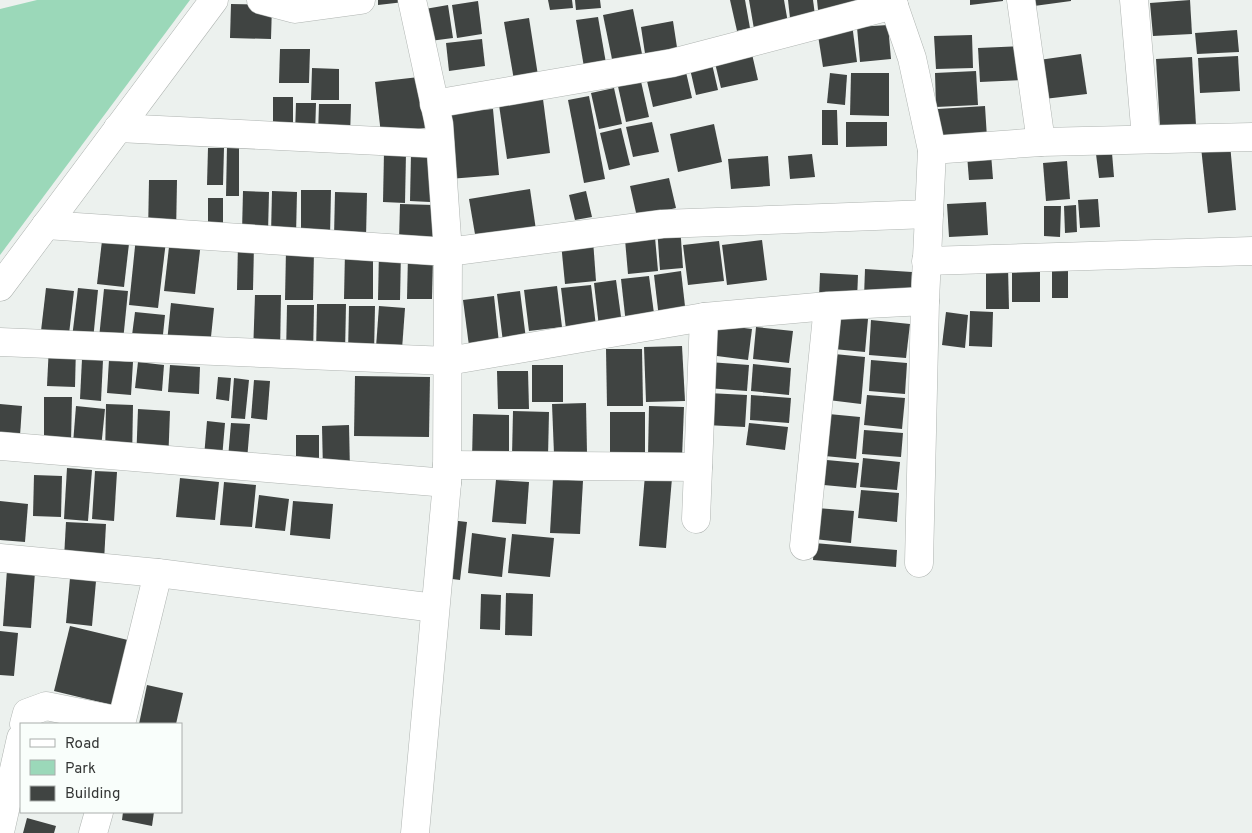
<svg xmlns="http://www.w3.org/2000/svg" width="1252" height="833" viewBox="0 0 1252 833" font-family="Overpass,sans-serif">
  <rect width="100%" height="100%" fill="#ecf1ee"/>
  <polygon fill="#9bd8b9" points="37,0 190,0 0,255 0,9"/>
  <g fill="#404442">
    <polygon points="378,0 403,0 404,2 378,5"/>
    <polygon points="548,0 572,0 573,8 550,10"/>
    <polygon points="575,0 600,0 601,8 576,10"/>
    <polygon points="730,0 745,0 750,28 737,31"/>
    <polygon points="749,0 784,0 788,23 754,29"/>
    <polygon points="788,0 813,0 815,15 790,18"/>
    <polygon points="817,0 876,0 819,19"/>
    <polygon points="970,0 1003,0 1003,1 970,5"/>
    <polygon points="1033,0 1071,0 1071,1 1034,6"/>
    <polygon points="1190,0 1192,34 1153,36 1150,3"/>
    <polygon points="478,1 482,34 457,38 452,5"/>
    <polygon points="231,4 272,5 271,39 230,38"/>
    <polygon points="448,5 453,38 430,41 425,9"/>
    <polygon points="633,9 643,59 613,64 603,15"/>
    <polygon points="598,17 607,69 585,73 576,20"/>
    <polygon points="529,18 539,82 515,86 504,22"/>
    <polygon points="673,21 678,54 646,60 641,27"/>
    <polygon points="852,24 857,62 823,67 817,29"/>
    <polygon points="888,25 891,59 860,62 857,27"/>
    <polygon points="1237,30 1239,52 1197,54 1195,33"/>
    <polygon points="972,35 973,68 936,69 934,36"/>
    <polygon points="482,39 485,66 449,71 446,43"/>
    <polygon points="1022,46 1024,80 980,82 978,48"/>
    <polygon points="280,49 310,49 309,83 279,83"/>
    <polygon points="752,54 758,80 721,88 715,63"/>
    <polygon points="1081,54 1087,94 1044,99 1039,60"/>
    <polygon points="1238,56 1240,91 1200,93 1198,58"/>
    <polygon points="1192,57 1196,125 1160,127 1156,59"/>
    <polygon points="712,64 718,90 696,95 690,69"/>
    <polygon points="312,68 339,69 339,100 311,100"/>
    <polygon points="976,71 978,105 936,107 935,73"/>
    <polygon points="686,72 692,98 653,107 647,81"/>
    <polygon points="830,73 847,75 845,105 827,103"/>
    <polygon points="851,73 889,73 889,116 850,115"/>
    <polygon points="419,77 425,128 381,134 375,82"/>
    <polygon points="640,77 649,117 626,122 617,82"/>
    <polygon points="614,88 622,124 599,129 591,93"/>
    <polygon points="589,96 605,179 584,183 568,100"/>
    <polygon points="273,97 293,97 293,129 273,130"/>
    <polygon points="543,99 550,153 507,159 499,105"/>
    <polygon points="296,103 316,103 315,135 295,134"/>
    <polygon points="319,104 351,104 350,136 318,135"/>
    <polygon points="985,106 987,138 939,141 937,109"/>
    <polygon points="493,109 499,175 449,179 443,113"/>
    <polygon points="822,110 837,110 838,145 822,145"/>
    <polygon points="652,122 659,152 633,157 626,127"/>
    <polygon points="846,122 887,122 887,146 846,147"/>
    <polygon points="714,124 722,162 678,172 670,134"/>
    <polygon points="621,128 630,165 609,170 600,133"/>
    <polygon points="1230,144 1236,210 1208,213 1201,147"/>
    <polygon points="227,146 239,147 239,196 226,196"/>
    <polygon points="208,148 224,148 223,185 207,185"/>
    <polygon points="384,152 406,153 405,203 383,202"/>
    <polygon points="1112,153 1114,177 1099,178 1096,154"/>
    <polygon points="411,154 431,155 430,202 410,201"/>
    <polygon points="812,154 815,177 790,179 788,156"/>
    <polygon points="991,154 993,179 969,180 967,155"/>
    <polygon points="768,156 770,186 731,189 728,159"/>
    <polygon points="1067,161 1070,199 1046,201 1043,163"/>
    <polygon points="669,178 676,208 637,217 630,186"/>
    <polygon points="149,180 177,180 176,235 148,234"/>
    <polygon points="530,189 536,230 476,240 469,199"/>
    <polygon points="301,190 331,190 330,237 301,236"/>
    <polygon points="243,191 269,192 268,233 242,232"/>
    <polygon points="272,191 297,192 296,236 271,235"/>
    <polygon points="586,191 592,217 575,220 569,195"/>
    <polygon points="335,192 367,193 366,238 334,237"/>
    <rect x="208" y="198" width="15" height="31"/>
    <polygon points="1098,199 1100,227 1080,228 1078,200"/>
    <polygon points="986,202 988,235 949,237 947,204"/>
    <polygon points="400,204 434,205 433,242 399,241"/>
    <polygon points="1076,205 1077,232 1065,233 1064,206"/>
    <polygon points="1044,206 1061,206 1060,237 1044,236"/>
    <polygon points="680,225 683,268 660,270 657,227"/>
    <polygon points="654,226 658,271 628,274 624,228"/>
    <polygon points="103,232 130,235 124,287 97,284"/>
    <polygon points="136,237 166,241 158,308 129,305"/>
    <polygon points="170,238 201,242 195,294 164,291"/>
    <polygon points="593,240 596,281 565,284 561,243"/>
    <polygon points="762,240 767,280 727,285 722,245"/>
    <polygon points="719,241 724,281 688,285 683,245"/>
    <polygon points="238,244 254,245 253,290 237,290"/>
    <polygon points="286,250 314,251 313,300 285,300"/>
    <polygon points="345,251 373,252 373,299 344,299"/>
    <polygon points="379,251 401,251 400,300 378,300"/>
    <polygon points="408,255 433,256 432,299 407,299"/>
    <rect x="1052" y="266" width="16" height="32"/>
    <polygon points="986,267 1008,267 1009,309 986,309"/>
    <rect x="1012" y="267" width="28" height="35"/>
    <polygon points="865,269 912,272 910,300 864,297"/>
    <polygon points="681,271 686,315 659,318 654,275"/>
    <polygon points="820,273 858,275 857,300 819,298"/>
    <polygon points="649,276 655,321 626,324 621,279"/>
    <polygon points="616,280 622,324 599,327 594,283"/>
    <polygon points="591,285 596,326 566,329 561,288"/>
    <polygon points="557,286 562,327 529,331 524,290"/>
    <polygon points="46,288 74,291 69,334 41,331"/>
    <polygon points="78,288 98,290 93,340 72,338"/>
    <polygon points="104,289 128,291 123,341 99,338"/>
    <polygon points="520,291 526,339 503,342 497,294"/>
    <polygon points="255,295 281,295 280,354 253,354"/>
    <polygon points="494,296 499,343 469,346 463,300"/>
    <polygon points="171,303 214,308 209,356 166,352"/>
    <polygon points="317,304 346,304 345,354 316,354"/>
    <polygon points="287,305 314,305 313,357 286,356"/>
    <polygon points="349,306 375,306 374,354 348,354"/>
    <polygon points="379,306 405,308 401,363 375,361"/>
    <polygon points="970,311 993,312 992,347 969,346"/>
    <polygon points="135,312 165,315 161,354 130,351"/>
    <polygon points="946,312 968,315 965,348 942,345"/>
    <polygon points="826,315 868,319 865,352 823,348"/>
    <polygon points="871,320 910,324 906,358 869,355"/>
    <polygon points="712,324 752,329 748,360 709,355"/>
    <polygon points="756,327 793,331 789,363 753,359"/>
    <polygon points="49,345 76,346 75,387 47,386"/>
    <polygon points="682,346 685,401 646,402 644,347"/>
    <polygon points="606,349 642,349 643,406 607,406"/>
    <polygon points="824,353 865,357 861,404 820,399"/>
    <polygon points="82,359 103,360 101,401 80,399"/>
    <polygon points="109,360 133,362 131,395 107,393"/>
    <polygon points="871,360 907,363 905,394 869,391"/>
    <polygon points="138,362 164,365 162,391 135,388"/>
    <polygon points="709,362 749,365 747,391 707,388"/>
    <polygon points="753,364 791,368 789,395 751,391"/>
    <polygon points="170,365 200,367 199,394 168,392"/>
    <rect x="532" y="365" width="31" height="37"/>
    <polygon points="497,371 528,371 529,409 498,409"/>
    <polygon points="355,376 430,377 429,437 354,436"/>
    <polygon points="218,377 231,378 229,401 216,399"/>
    <polygon points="234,378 249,380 245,419 231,418"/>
    <polygon points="254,380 270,381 267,420 251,418"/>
    <polygon points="708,393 747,395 745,427 706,425"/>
    <polygon points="751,395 791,398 789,423 750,420"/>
    <polygon points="867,395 905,398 902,429 864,425"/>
    <polygon points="44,397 72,397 71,443 44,442"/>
    <polygon points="586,403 587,453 554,454 552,404"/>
    <polygon points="0,404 22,406 20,436 0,435"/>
    <polygon points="106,404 133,405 132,460 105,459"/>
    <polygon points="76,406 105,409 100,458 72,456"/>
    <polygon points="649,406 684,407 682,458 648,457"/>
    <polygon points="138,409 170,411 168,465 136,463"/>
    <polygon points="513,411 549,412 548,457 512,456"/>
    <polygon points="610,412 645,412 645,457 610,456"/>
    <polygon points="818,413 860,417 856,459 814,455"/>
    <polygon points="473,414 509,415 509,461 472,460"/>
    <polygon points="207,421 225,423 221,470 203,469"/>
    <polygon points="231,423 250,424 246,472 227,470"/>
    <polygon points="749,423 788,427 785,450 746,445"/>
    <polygon points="349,425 350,471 323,471 322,426"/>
    <polygon points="864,430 903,433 901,457 862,454"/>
    <rect x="296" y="435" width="23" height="37"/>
    <polygon points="863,458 900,462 897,490 860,487"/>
    <polygon points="816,459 859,463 856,488 813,484"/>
    <polygon points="67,468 92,470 88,521 64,519"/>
    <polygon points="95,471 117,472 114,521 92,519"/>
    <polygon points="34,475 62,476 61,517 33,516"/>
    <polygon points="645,475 672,478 666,548 639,546"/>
    <polygon points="180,478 219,482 215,520 176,517"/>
    <polygon points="553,479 583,481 580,534 550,533"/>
    <polygon points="496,480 529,482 526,524 492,522"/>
    <polygon points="224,482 256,485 252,527 220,525"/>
    <polygon points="861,490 899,493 897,522 858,518"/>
    <polygon points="259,495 289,499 285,531 255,528"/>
    <polygon points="0,501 28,504 25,542 0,540"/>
    <polygon points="293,501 333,504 330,539 290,535"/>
    <polygon points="817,508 854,511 851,543 814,539"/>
    <polygon points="442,519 467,522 460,580 436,577"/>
    <polygon points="66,522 106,524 104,561 64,558"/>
    <polygon points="472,533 506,538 502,577 468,573"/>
    <polygon points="512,534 554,538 550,577 508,573"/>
    <polygon points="814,543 897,550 896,567 813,560"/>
    <polygon points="7,570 35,572 31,628 3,626"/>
    <polygon points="70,578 96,581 92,626 66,623"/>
    <polygon points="506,593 533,594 532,636 505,635"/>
    <polygon points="481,594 501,595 500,630 480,629"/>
    <polygon points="70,626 132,641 116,706 54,691"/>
    <polygon points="0,631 18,633 14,676 0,675"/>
    <polygon points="147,685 183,693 176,724 139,724"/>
    <polygon points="123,812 154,812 152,826 122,820"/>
    <polygon points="27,818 56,826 54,833 23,833"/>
  </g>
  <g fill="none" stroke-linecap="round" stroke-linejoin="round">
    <defs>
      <g id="minor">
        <polyline points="261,0 295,9 361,0"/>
        <polyline points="412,0 439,124 448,252 447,483 415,833"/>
        <polyline points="892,0 912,58 932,150 925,301 919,563"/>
        <polyline points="1021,0 1041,142"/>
        <polyline points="1134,0 1146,138"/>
        <polyline points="434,104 672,63 894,5"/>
        <polyline points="118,128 440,144"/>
        <polyline points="932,150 1041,142 1252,137"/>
        <polyline points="46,225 448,252 662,224 929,214"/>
        <polyline points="926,261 1252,251"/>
        <polyline points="0,287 214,0"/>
        <polyline points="0,342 448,361 704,317 828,306 925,301"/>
        <polyline points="0,446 447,483"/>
        <polyline points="447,465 698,467"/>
        <polyline points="696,519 704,317"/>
        <polyline points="804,546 828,306"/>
        <polyline points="0,558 158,573 435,608"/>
        <polyline points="24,724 27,713 46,706 121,721"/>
        <polyline points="121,724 158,573"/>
        <polyline points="0,832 21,738"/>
        <polyline points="93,833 99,812"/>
      </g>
    </defs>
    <use href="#minor" stroke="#afb4b1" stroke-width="29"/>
    <use href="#minor" stroke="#fff" stroke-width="28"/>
  </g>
  <rect x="20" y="723" width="162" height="90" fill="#f9fefb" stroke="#aaaeac"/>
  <rect x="30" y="739" width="25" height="8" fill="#ffffff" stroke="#aaaeac"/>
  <text x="65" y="748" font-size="15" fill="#343635">Road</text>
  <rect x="30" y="760" width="25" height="15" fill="#9bd8b9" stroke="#aaaeac"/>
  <text x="65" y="773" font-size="15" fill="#343635">Park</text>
  <rect x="30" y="786" width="25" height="15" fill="#404442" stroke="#aaaeac"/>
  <text x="65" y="798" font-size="15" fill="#343635">Building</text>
</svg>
